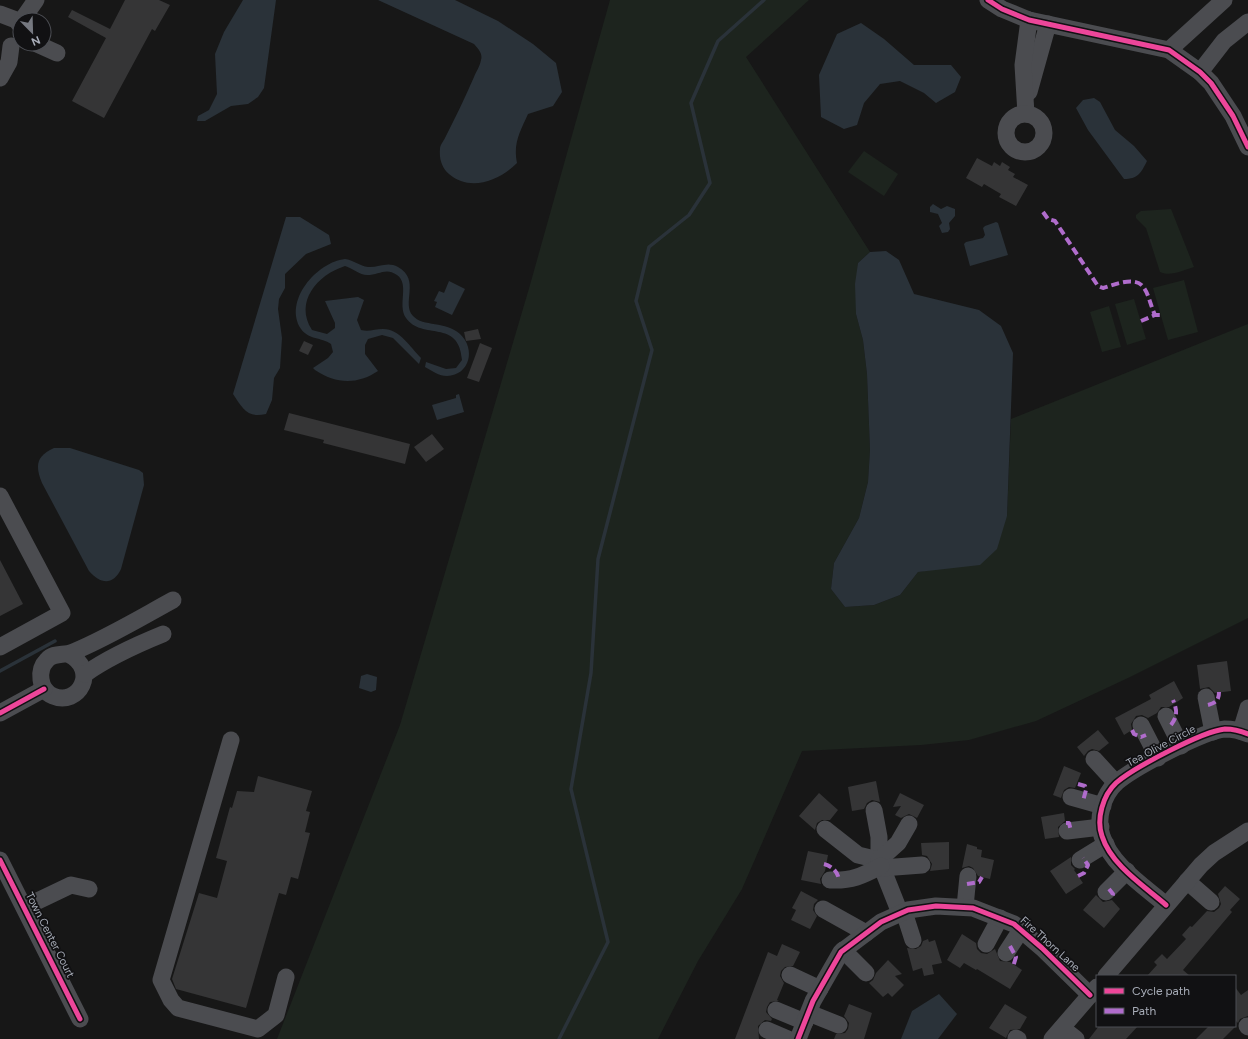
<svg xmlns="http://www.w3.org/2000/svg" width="1248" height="1039" viewBox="0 0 1248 1039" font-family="Figtree,sans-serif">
  <rect width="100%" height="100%" fill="#171717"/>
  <g fill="#1d241e">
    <polygon points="610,0 809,0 746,57 870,252 858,263 856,314 863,340 867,374 870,450 868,482 859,518 834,563 831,589 845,607 874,605 900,595 918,572 942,568 1007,516 1011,419 1248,324 1248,618 1128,678 1036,721 969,740 921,745 802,751 742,889 698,961 658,1039 277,1039 400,725 530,285"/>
    <polygon points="864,151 898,174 884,196 848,172"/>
    <path d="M 1171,209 L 1194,267 C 1184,270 1170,277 1160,272 L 1146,228 L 1136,218 L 1136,215 L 1141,211 Z"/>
    <polygon points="1184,280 1198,332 1168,340 1153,288"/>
    <polygon points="1134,299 1146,339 1127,345 1115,304"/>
    <polygon points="1109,306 1121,347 1102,352 1090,312"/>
  </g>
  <g fill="#2a3239">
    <polygon points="243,0 276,0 264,88 258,97 248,104 231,106 205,121 197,121 198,116 209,110 217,94 215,54 224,32"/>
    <path d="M 378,0 L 455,0 L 498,21 L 533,44 L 556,63 L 562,92 L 553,106 L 528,114 C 520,132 513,143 517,163 C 499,181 470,192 449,174 C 442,168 439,159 440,149 C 440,145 443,142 445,138 C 455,118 465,98 474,77 C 476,72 480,66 481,60 C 483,53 478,49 474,44 Z"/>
    <polygon points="861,23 884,39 914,65 951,65 961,77 955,92 936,103 924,93 900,81 880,84 864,103 857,125 844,129 821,117 819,75 837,34"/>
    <path d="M 1094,98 L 1100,102 L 1115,130 L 1134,146 L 1147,161 C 1141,173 1138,179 1124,179 L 1088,130 L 1076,108 L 1083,100 Z"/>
    <polygon points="933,204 941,209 947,206 955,209 955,216 949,223 950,229 948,232 942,233 939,226 942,223 938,214 930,212 930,207"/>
    <path d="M 286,217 L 300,217 L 329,235 L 331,244 L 306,254 L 285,274 L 285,288 L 279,299 L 278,309 L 282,338 L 280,368 L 274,378 L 272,400 L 266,414 C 247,418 243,409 233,394 Z"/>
    <polygon points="996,222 998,223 1008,255 970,266 964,244 966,242 983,238 985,235 983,228 985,226"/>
    <polygon points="886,251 899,260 914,294 979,310 1001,326 1013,353 1007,516 997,549 980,565 918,572 900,595 874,605 845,607 831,589 834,563 859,518 868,482 870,450 867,374 863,340 856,314 855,284 858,263 870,252"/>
    <path d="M 345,259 C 353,260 360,266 368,267 C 378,268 387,261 398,267 C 421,280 401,303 413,316 C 423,327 446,321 460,334 C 476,349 470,375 447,376 C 439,376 432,371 425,367 L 426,362 L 446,369 L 456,368 L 462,360 C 459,318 422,341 406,318 C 397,305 410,284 397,275 C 386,267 379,275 367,275 C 360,275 352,268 345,266 C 317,275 294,302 312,330 L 327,334 L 335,328 L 335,323 L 325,301 L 358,297 L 364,300 L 357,320 L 361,330 C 369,332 375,329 383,329 C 400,329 410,347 421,358 L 419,364 L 393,338 L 382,335 L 368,339 L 365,345 L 365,354 L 378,371 C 357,385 336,384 315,370 L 313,368 L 328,358 L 333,352 L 331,344 C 321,337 309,340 301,329 C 283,301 317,262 345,259 Z"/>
    <polygon points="449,281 465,289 452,315 435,307 437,302 434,301 439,291 447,294 444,293"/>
    <polygon points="459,394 464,412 437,420 432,405 456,398 456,395"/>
    <path d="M 54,448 L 70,448 L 139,470 L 143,473 L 144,485 L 121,569 C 113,586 100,584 89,571 L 42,483 C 35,466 36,456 54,448 Z"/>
    <polygon points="367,674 377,677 376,690 371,692 359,688 361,676"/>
    <polygon points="939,994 957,1014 938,1039 901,1039 912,1011"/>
  </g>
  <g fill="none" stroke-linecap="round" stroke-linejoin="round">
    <g stroke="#2a3239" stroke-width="3.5">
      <polyline points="0,671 55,641"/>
      <polyline points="559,1039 608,942 571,789 591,673 598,559 652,350 636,301 649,247 689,215 710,183 691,103 718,41 764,0"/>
    </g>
  </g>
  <g fill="#353536">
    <polygon points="125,0 159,0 170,5 155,31 152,29 104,118 72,101 106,38 68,17 72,10 110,29"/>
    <polygon points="977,158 992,166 994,162 1000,166 1002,162 1010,167 1008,170 1015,174 1013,177 1028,185 1016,206 999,197 1001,194 984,184 982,187 966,178"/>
    <polygon points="478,329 481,339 466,341 464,332"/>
    <polygon points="304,341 313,345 308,355 299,351"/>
    <polygon points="480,343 492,348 479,382 467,378"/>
    <polygon points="289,413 410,444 405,464 323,443 324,440 284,430"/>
    <polygon points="432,434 444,449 426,462 414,447"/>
    <polygon points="0,560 23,604 0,616"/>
    <polygon points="1227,661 1231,691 1215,693 1209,687 1200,689 1197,665"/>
    <polygon points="1174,681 1183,698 1169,707 1161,707 1157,713 1148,718 1142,715 1136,716 1131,724 1132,730 1124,735 1115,718 1151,699 1149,695"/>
    <polygon points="1098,730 1109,743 1099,751 1092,749 1088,751 1084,756 1077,747"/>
    <polygon points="1064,766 1081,773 1075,788 1069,787 1064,790 1061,798 1053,795"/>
    <polygon points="258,776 312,791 306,811 310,812 305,832 310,833 298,879 291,877 286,895 279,893 246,1008 176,989 172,979 199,893 217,898 227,861 216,858 230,807 232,808 237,791 254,792"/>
    <polygon points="876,781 880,802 872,800 867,803 864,809 852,811 848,787"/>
    <polygon points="819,793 838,810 830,820 822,820 817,823 815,830 799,816"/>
    <polygon points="900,793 924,805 917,818 909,814 901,818 895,815 901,806 893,807"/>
    <polygon points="1064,813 1065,821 1058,827 1059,837 1045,839 1041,817"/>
    <polygon points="949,842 949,869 930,871 932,864 927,856 922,855 921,843"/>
    <polygon points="967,844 977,847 977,849 982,850 981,857 994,860 990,879 978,876 973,868 969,866 962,868"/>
    <polygon points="808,851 828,855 825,871 820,879 821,884 801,880"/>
    <polygon points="1071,857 1071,865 1075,869 1074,870 1083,883 1066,894 1050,871"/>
    <polygon points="1225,886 1240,899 1230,910 1232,912 1183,970 1190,976 1147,976 1157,965 1154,962 1162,954 1167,959 1186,939 1182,935 1190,926 1192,927 1207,911 1214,912 1219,908 1221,904 1218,894"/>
    <polygon points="801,891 818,900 814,904 813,910 817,916 810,929 791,920 796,910 792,908"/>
    <polygon points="1096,895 1103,902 1112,900 1120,909 1104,928 1083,910"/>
    <polygon points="962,934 976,943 977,949 981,953 987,954 995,949 1000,961 1010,962 1022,970 1010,989 977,969 976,970 964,963 960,968 947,960"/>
    <polygon points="928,939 929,942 935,940 942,963 932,965 934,974 924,976 922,968 913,971 907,948 916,949 921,946 923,941"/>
    <polygon points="782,944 800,952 793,966 785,967 781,971 780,976 784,983 777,1000 779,1001 770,1002 767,1007 766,1012 772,1019 771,1021 765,1020 758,1026 759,1039 735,1039 768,952 777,956"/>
    <polygon points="888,960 902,974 895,976 904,985 892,997 888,993 883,997 869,983 873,980 876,973"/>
    <polygon points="1235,987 1241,995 1248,990 1248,1016 1240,1019 1238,1023 1235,1020"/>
    <polygon points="849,1004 872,1013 864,1039 834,1039 836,1034 845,1033 848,1029 849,1023 844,1016"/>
    <polygon points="1005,1004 1027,1017 1020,1029 1010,1030 1006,1038 989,1028"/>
    <polygon points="1099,1026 1138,1026 1126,1039 1089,1039"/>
    <polygon points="1209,1026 1236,1026 1223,1039 1196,1039"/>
  </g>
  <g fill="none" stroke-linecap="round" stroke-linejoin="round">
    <g stroke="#4b4c50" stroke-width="17">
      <polyline points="988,0 1002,9 1029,20 1169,50 1200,72 1211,83 1233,116 1248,147"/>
      <polyline points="0,14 16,20 20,25"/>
      <polyline points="22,20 36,0"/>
      <polyline points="37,44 57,53"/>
      <polyline points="1169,50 1224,0"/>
      <polyline points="1200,72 1224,41 1248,22"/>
      <polyline points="0,78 9,62 11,46"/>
      <polyline points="1029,92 1048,24"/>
      <polyline points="1026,114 1023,65 1029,20"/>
      <circle cx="1025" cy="133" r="19"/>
      <polyline points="0,496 62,613 0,647"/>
      <path d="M 68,654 C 100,670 78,707 53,696 C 39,690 37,670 47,660 C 54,652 64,656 73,652 C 107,638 140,618 173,600"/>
      <path d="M 85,674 C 109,657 136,645 163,634"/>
      <polyline points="1206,697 1213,732"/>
      <polyline points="0,713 44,689"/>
      <polyline points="1166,716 1181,746"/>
      <polyline points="1141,725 1158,758"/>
      <polyline points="1241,731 1248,708"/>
      <polyline points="231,740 161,980 171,1000 178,1008 258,1029 276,1015 286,977"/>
      <polyline points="1094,759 1116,783"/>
      <polyline points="1071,797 1103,806"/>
      <polyline points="874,810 879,837 879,860 900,913"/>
      <polyline points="825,829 858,855 879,860"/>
      <polyline points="1067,831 1101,827"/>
      <polyline points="0,860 80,1019"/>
      <polyline points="879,860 898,843 909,824"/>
      <polyline points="1080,860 1106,844"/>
      <polyline points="882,868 922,865"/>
      <path d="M 830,880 C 852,881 862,876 881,866"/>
      <polyline points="1187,881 1211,902"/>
      <polyline points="1106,892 1127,871"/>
      <path d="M 1166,905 C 1144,886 1111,865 1102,836 C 1096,819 1103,795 1116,783 C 1133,768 1203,731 1225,729 C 1233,729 1241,731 1248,734"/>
      <polyline points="25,907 71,885 89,889"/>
      <polyline points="965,907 968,876"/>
      <polyline points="823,909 866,933"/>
      <polyline points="904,912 913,940"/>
      <polyline points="986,944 1000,918"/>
      <polyline points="843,950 866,973"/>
      <polyline points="1006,953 1021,930"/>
      <polyline points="790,975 820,989"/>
      <polyline points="1106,976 1201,865 1214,853 1248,831"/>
      <polyline points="776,1010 805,1022"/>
      <polyline points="809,1013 839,1025"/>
      <polyline points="1247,1026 1248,1027"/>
      <polyline points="1062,1028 1076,1039"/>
      <polyline points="767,1030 788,1039"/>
      <polyline points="1016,1038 1018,1039"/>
      <polyline points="798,1039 813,1001 841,952 881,922 908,910 936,906 973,908 1014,924 1042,948 1090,995"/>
      <polyline points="1052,1039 1097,987"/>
    </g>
    <g stroke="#b06ccc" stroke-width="4" stroke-dasharray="8 4" stroke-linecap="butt">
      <path d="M 1043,212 L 1048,219 L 1055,221 L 1098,286 L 1103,288 C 1114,285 1136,275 1144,288 C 1149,295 1151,307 1155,315"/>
      <polyline points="1141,321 1155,315 1161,315"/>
      <path d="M 1208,705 C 1216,703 1219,700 1219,692"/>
      <path d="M 1171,725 C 1178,716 1177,710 1173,700"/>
      <polyline points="1132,730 1134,734 1141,737 1146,735"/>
      <polyline points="1078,784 1085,786 1086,790 1083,801"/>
      <polyline points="1066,823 1069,823 1071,831"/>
      <path d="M 824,864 C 832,866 838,872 839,880"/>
      <polyline points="1078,876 1084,873 1088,865 1083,858"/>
      <polyline points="967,884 979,882 982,877"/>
      <polyline points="1109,889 1113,894 1112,898"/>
      <polyline points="1010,946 1016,957 1013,967"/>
    </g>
    <defs>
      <g id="cycleway">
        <polyline points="988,0 1002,9 1029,20 1169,50 1200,72 1211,83 1233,116 1248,147"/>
        <polyline points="0,713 44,689"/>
        <polyline points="0,860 80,1019"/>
        <path d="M 1166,905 C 1144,886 1111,865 1102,836 C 1096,819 1103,795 1116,783 C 1133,768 1203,731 1225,729 C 1233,729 1241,731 1248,734"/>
        <polyline points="798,1039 813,1001 841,952 881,922 908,910 936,906 973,908 1014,924 1042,948 1090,995"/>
      </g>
    </defs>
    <use href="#cycleway" stroke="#111113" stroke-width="8"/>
    <use href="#cycleway" stroke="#ed469a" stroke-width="5"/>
  </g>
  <g text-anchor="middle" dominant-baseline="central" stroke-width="3.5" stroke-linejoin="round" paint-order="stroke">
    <g font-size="11" fill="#a8adb8" stroke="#111113">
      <text transform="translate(1161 746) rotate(-28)">Tea Olive Circle</text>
      <text transform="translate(50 935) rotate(63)">Town Center Court</text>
      <text transform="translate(1050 944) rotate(42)">Fire Thorn Lane</text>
    </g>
  </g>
  <rect x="1096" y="975" width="140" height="52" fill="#111113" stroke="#4d4f55"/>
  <rect x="1104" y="988" width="20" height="6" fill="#ed469a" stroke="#4d4f55"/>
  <text x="1132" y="995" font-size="12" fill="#a8adb8">Cycle path</text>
  <rect x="1104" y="1008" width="20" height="6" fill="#b06ccc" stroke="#4d4f55"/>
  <text x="1132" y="1015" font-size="12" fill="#a8adb8">Path</text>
  <g transform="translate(32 32) rotate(157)"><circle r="19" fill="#111113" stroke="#4d4f55"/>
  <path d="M0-3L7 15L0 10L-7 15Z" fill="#757880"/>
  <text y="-6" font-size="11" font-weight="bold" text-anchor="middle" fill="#a8adb8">N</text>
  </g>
</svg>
